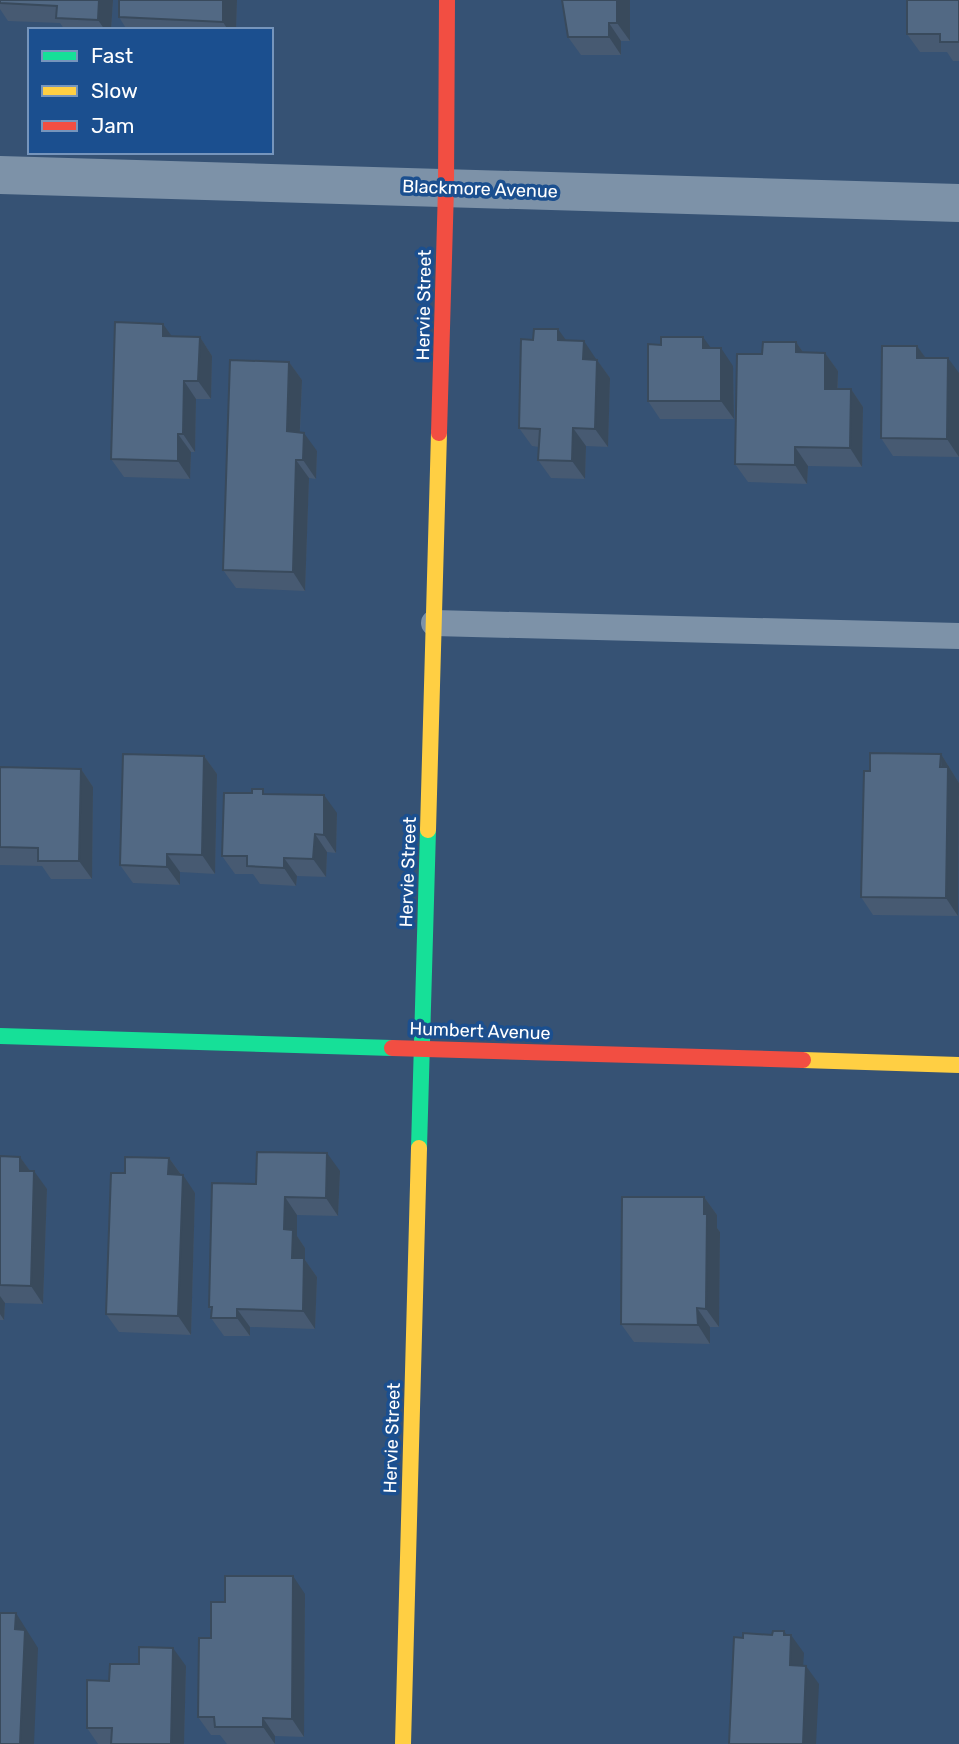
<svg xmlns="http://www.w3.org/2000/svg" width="959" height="1744" viewBox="0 0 959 1744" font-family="Rubik,sans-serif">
  <rect width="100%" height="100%" fill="#365274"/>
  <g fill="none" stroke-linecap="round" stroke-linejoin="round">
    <polyline stroke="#7d92a8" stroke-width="26" points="434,623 959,636"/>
    <polyline stroke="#7d92a8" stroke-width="38" points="0,175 959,203"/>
    <g stroke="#16e098" stroke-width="16">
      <polyline points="0,1036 392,1048"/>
      <polyline points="419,1148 428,830"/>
    </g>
    <g stroke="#ffcf43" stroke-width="16">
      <polyline points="428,830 439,433"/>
      <polyline points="803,1060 959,1065"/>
      <polyline points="403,1744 419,1148"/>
    </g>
    <g stroke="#f24e42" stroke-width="16">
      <polyline points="439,433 446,188 447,0"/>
      <polyline points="392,1048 803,1060"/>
    </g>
  </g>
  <g fill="#475a72">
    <polygon points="0,0 113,0 111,30 65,30 60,23 8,21 0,9"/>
    <polygon points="119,0 237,0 236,30 127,30 119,17"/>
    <polygon points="562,0 630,0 630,41 621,41 621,55 581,55 568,37"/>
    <polygon points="959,0 959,61 953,61 947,52 920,52 907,34"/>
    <polygon points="172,336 200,337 212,356 211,399 196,399 195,452 191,452 190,479 124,477 111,459"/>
    <polygon points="566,340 596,359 610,378 608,447 586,446 585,479 551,478 538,460 539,447 532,446 519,428"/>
    <polygon points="796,342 803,352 825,353 838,371 838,389 851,389 863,407 862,467 808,466 807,484 748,482 735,464 762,354"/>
    <polygon points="917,346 925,358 959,373 959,457 893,456 881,438"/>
    <polygon points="711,348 733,366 734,419 660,419 648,401"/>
    <polygon points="289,362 302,380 300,432 317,451 316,479 309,478 305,591 236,588 223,570"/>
    <polygon points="941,754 959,783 958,916 873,915 861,897 870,771"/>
    <polygon points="204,756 217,774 215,874 180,872 180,885 133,883 120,865"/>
    <polygon points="0,767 81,769 93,787 92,879 51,879 42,866 0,865"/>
    <polygon points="266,794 337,813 336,853 327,852 326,877 297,876 296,886 260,884 253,874 235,874 222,856"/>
    <polygon points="0,1156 20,1157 30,1171 47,1189 43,1304 5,1303 4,1320 0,1320"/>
    <polygon points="169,1158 195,1193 191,1335 119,1332 106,1314 125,1173"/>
    <polygon points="340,1171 338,1216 297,1215 297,1236 305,1248 305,1260 317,1277 315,1329 250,1327 250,1336 224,1336 211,1318 211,1310 209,1307 256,1184"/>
    <polygon points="704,1197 717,1215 717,1228 720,1232 719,1327 710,1327 710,1344 634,1342 621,1324"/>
    <polygon points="305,1594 304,1737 275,1736 275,1744 227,1744 220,1735 211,1735 198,1717 211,1638 225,1602"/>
    <polygon points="139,1664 186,1666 184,1744 98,1744 87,1728 109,1681"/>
  </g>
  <g fill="#394a5c">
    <polygon points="99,0 113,0 111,30 105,30 98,20"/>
    <polygon points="223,0 237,0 236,30 228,30 223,22"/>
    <polygon points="617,0 630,0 630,41 617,23"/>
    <polygon points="609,23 621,41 621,55 609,37"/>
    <polygon points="163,324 176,342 163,336"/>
    <polygon points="558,329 571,347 558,340"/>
    <polygon points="200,337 212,356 211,399 198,381"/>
    <polygon points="703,337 716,355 703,348"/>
    <polygon points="584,341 596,359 596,377 583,359"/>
    <polygon points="796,342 809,361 796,352"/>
    <polygon points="917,346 930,364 917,358"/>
    <polygon points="721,348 733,366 734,419 721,401"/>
    <polygon points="825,353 838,371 837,407 825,389"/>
    <polygon points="948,358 959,373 959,457 947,439"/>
    <polygon points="597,360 610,378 608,447 595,429"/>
    <polygon points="289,362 302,380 299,450 287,431"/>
    <polygon points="184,381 196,399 195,452 183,434"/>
    <polygon points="851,389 863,407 862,467 850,448"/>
    <polygon points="573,428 586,446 585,479 572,461"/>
    <polygon points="304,433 317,451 316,479 303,460"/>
    <polygon points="178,434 191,452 190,479 178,461"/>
    <polygon points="795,447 808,466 807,484 795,465"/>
    <polygon points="296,460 309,478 305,591 293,572"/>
    <polygon points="941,754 959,783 958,916 946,898"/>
    <polygon points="204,756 217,774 215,874 202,855"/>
    <polygon points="81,769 93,787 92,879 79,861"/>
    <polygon points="324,795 337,813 336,853 324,835"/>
    <polygon points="315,834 327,852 326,877 313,859"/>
    <polygon points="167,854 180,872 180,885 167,867"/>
    <polygon points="284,858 297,876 296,886 284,868"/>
    <polygon points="327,1153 340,1171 338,1216 326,1198"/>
    <polygon points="20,1157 33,1175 20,1171"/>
    <polygon points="169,1158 182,1176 168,1174"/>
    <polygon points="34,1171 47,1189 43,1304 31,1286"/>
    <polygon points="183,1175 195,1193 191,1335 178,1316"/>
    <polygon points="285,1197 297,1215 297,1236 305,1248 305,1260 317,1277 315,1329 303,1311 292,1258 284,1229"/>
    <polygon points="704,1197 717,1215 717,1228 720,1232 719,1327 706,1309"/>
    <polygon points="0,1296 5,1303 4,1320 0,1314"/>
    <polygon points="697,1308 710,1327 710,1344 698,1325"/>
    <polygon points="237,1309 250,1327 250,1336 237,1318"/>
    <polygon points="293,1576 305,1594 304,1737 292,1719"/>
    <polygon points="16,1613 38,1648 34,1744 20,1744 15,1629"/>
    <polygon points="784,1631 791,1641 791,1635 804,1653 802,1683 790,1665"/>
    <polygon points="173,1648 186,1666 184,1744 171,1744"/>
    <polygon points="806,1666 819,1684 816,1744 803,1744"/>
    <polygon points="263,1718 275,1736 275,1744 263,1727"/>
  </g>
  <g fill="#526984" stroke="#394a5c" stroke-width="2">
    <polygon points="0,0 99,0 98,20 56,18 57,6 0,3"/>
    <polygon points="119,0 223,0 223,22 119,17"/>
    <polygon points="562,0 617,0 617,23 609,23 609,37 568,37"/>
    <polygon points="907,0 959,0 959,42 940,42 940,34 907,34"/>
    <polygon points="115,322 163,324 163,336 200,337 198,381 184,381 183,434 178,434 178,461 111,459"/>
    <polygon points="534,329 558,329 558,340 584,341 583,359 597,360 595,429 573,428 572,461 538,460 540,429 519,428 521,339 533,340"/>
    <polygon points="661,337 703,337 703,348 721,348 721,401 648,401 648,344 661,345"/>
    <polygon points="763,342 796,342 796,352 825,353 825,389 851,389 850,448 795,447 795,465 735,464 737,354 762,354"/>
    <polygon points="882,346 917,346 917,358 948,358 947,439 881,438"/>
    <polygon points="230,360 289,362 287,431 304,433 303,460 296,460 293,572 223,570"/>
    <polygon points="870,753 941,754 940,767 948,767 946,898 861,897 864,771 870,771"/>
    <polygon points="123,754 204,756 202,855 167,854 167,867 120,865"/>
    <polygon points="0,767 81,769 79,861 38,861 38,848 0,847"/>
    <polygon points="252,789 263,789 263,794 324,795 324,835 315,834 313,859 284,858 284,868 247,866 247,856 222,856 224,793 252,793"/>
    <polygon points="257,1152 327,1153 326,1198 285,1197 284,1229 293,1230 292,1258 304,1258 303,1311 237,1309 237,1318 211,1318 212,1307 209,1307 212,1183 256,1184"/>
    <polygon points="0,1156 20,1157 20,1171 34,1171 31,1286 0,1285"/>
    <polygon points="125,1157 169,1158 168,1174 183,1175 178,1316 106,1314 111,1173 125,1173"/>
    <polygon points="622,1197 704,1197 704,1214 707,1214 706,1309 697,1308 698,1325 621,1324"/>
    <polygon points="225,1576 293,1576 292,1719 263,1718 263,1727 215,1727 214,1717 198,1717 199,1638 211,1638 211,1602 225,1602"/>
    <polygon points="0,1613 16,1613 15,1629 25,1630 20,1744 0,1744"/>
    <polygon points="773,1631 784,1631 784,1635 791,1635 790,1665 806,1666 803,1744 729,1744 734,1637 743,1638 743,1633 772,1635"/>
    <polygon points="139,1647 173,1648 171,1744 111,1744 112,1728 87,1728 87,1680 109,1681 110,1664 139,1664"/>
  </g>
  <g text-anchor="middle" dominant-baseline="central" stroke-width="7" stroke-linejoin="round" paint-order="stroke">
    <g font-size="18" fill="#fff" stroke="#1b4f8f">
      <text transform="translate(480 189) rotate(2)">Blackmore Avenue</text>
      <text transform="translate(424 305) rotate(-89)">Hervie Street</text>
      <text transform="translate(408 872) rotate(-88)">Hervie Street</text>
      <text transform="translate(480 1031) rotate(2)">Humbert Avenue</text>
      <text transform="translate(392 1438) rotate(-88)">Hervie Street</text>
    </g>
  </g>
  <rect x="28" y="28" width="245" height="126" fill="#1b4f8f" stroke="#7695bc" stroke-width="2"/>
  <rect x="42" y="51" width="35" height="10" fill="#16e098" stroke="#7695bc" stroke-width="2"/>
  <text x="91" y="63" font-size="21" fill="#ffffff">Fast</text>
  <rect x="42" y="86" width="35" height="10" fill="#ffcf43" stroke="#7695bc" stroke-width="2"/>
  <text x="91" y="98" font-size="21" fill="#ffffff">Slow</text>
  <rect x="42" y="121" width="35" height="10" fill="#f24e42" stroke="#7695bc" stroke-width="2"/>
  <text x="91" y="133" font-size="21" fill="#ffffff">Jam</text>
</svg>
